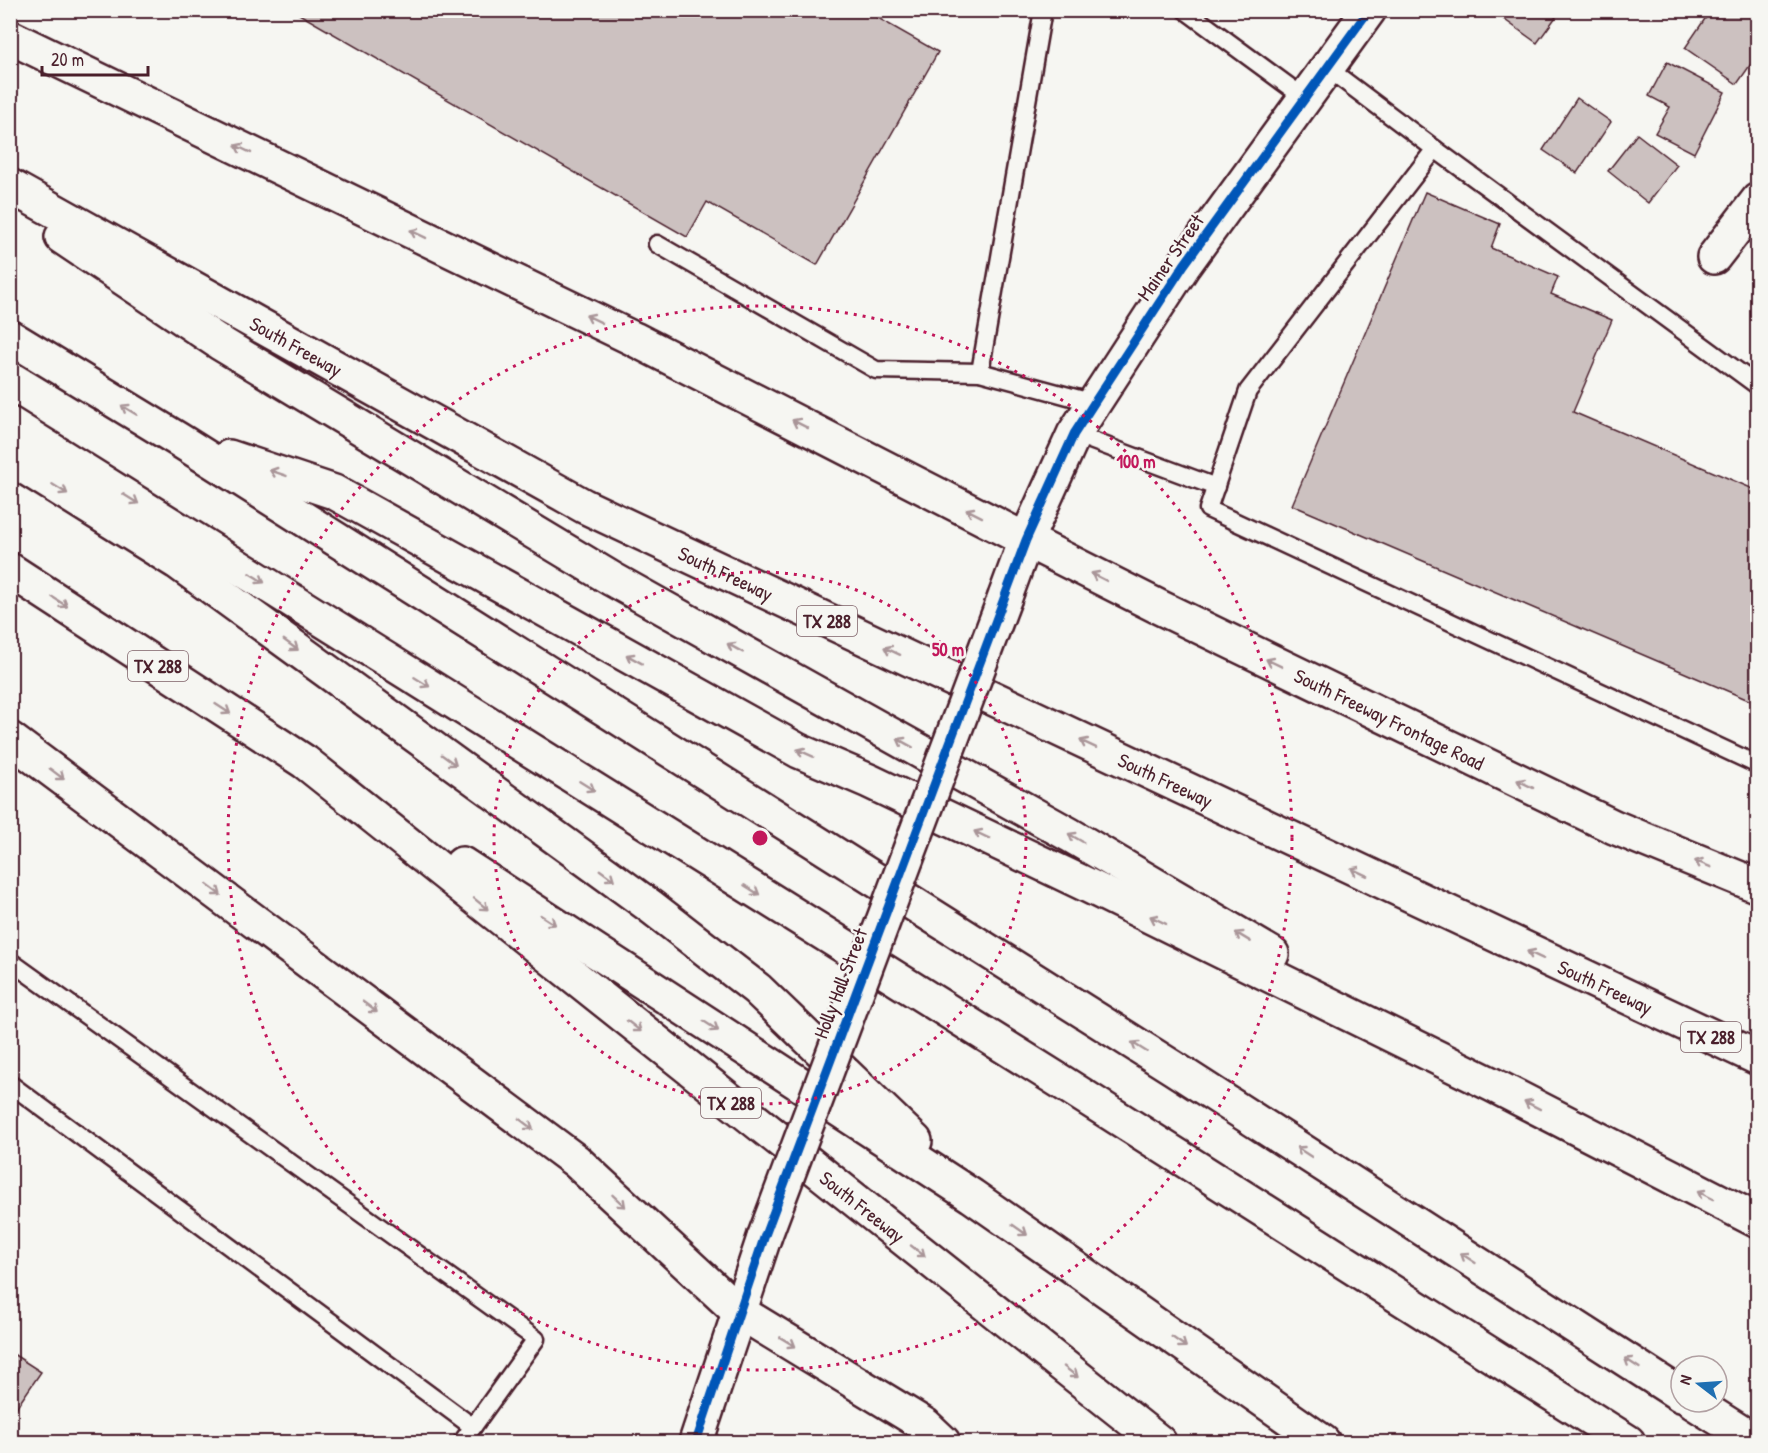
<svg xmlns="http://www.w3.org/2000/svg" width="1768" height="1453" viewBox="0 0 1768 1453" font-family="'Patrick Hand',sans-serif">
  <rect width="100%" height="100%" fill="#f6f6f2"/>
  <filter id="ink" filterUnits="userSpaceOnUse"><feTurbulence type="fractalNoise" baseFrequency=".0167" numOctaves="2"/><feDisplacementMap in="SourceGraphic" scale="12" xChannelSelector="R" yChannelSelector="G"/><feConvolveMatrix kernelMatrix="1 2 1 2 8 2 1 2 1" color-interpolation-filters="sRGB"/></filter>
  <g filter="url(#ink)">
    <g fill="#ccc1c0" stroke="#4a1f2b" stroke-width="1.5">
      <polygon points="292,10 864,10 938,52 817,265 707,202 687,237"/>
      <polygon points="1491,10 1561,10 1537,43"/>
      <polygon points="1711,10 1743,10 1758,21 1758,54 1737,84 1685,48"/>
      <polygon points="1667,62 1725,92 1694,153 1655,133 1670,107 1649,96"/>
      <polygon points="1577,98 1611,122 1577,173 1543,150"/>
      <polygon points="1637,134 1677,165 1648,203 1608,171"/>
      <polygon points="1425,192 1500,224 1491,248 1558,277 1551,294 1612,320 1573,412 1758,491 1758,704 1292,505"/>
      <polygon points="10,1352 41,1372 10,1417"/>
    </g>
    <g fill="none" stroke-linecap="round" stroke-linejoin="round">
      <defs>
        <g id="lane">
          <polyline points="1185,10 1306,99"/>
          <polyline points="1326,67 1435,149 1248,391 1208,509 1758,765"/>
          <polyline points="1435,149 1758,386"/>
          <polyline points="657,244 876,370 980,372 1094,403"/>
          <polyline points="980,372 1043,10"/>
          <polyline points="1074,434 1216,487"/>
          <polyline points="10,961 536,1339 462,1442"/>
          <polyline points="10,1084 473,1427"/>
        </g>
        <polyline id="street" points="1714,257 1758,200"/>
        <g id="secondary">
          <path id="s1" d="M 1026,540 L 1159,607 L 1614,827 L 1758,886"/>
          <polyline points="1005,597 1026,540 1074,434 1184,265 1369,10"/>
          <polyline points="738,1311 925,1425 943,1442"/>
          <polyline points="696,1442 764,1238"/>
        </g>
        <g id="highway">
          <polyline points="10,37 634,339 1026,540"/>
          <path id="s2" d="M 10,186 L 584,506 L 1758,1058"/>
          <polyline points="62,237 220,343 612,579 1070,835 1272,954"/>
          <polyline points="10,337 179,440 1175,1069 1681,1395"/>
          <polyline points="10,424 1063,1083 1628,1442"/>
          <polyline points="229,457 334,492 799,751 869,781 1085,884 1493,1085 1758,1221"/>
          <polyline points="10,458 177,562 650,906 757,989 915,1141"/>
          <path id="s3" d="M 10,570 L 305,762 L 1159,1442"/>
          <polyline points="10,739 576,1161 738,1311"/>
          <polyline points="462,864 972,1196 1323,1442"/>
          <polyline points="1693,1402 1756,1442"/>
        </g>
      </defs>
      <use href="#lane" stroke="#4a1f2b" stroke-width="21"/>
      <use href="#street" stroke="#4a1f2b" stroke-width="38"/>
      <use href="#secondary" stroke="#4a1f2b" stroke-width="38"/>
      <use href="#highway" stroke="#4a1f2b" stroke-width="38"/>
      <use href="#lane" stroke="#f6f6f2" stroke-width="16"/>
      <use href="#street" stroke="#f6f6f2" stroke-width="33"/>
      <use href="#secondary" stroke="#f6f6f2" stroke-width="33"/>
      <use href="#highway" stroke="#f6f6f2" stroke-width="33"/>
      <defs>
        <polyline id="secondary-bridge" points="764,1238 1005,597"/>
      </defs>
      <use href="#secondary-bridge" stroke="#4a1f2b" stroke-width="38" stroke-linecap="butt"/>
      <use href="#secondary-bridge" stroke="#f6f6f2" stroke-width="33"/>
      <defs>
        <polyline id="cycleway" points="696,1442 764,1238 1026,540 1074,434 1094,403 1184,265 1369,10"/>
      </defs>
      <use href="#cycleway" stroke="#f6f6f2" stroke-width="13"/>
      <use href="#cycleway" stroke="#0057b8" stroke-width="9"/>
    </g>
    <defs><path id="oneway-shaft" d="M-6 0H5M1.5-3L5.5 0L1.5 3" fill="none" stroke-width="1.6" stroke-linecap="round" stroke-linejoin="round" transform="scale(1.5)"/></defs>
    <g stroke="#a99598">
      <use href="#oneway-shaft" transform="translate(243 149) rotate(-154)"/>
      <use href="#oneway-shaft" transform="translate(418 234) rotate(-154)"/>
      <use href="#oneway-shaft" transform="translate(594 319) rotate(-154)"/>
      <use href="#oneway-shaft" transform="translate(129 410) rotate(-149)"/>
      <use href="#oneway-shaft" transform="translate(800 424) rotate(-153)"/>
      <use href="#oneway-shaft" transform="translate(278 473) rotate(-161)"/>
      <use href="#oneway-shaft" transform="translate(60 489) rotate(32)"/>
      <use href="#oneway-shaft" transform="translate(131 499) rotate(32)"/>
      <use href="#oneway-shaft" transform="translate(974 513) rotate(-153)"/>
      <use href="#oneway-shaft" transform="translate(1099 577) rotate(-153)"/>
      <use href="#oneway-shaft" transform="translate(257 578) rotate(32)"/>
      <use href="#oneway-shaft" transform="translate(60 602) rotate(33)"/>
      <use href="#oneway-shaft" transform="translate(291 645) rotate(36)"/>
      <use href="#oneway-shaft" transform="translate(735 648) rotate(-151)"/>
      <use href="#oneway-shaft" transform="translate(892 651) rotate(-155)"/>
      <use href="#oneway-shaft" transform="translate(634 659) rotate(-151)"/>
      <use href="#oneway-shaft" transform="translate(1274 663) rotate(-154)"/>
      <use href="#oneway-shaft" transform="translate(422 682) rotate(32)"/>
      <use href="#oneway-shaft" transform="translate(223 709) rotate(33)"/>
      <use href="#oneway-shaft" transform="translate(905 743) rotate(-151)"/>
      <use href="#oneway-shaft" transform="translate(1088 744) rotate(-155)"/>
      <use href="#oneway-shaft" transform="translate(805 753) rotate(-156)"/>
      <use href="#oneway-shaft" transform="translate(449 760) rotate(36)"/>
      <use href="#oneway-shaft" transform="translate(57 774) rotate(37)"/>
      <use href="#oneway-shaft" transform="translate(1525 784) rotate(-154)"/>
      <use href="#oneway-shaft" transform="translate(587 786) rotate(32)"/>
      <use href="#oneway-shaft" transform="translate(982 835) rotate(-154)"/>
      <use href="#oneway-shaft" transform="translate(1076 838) rotate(-150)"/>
      <use href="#oneway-shaft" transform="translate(1703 864) rotate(-158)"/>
      <use href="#oneway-shaft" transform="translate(1359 872) rotate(-155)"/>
      <use href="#oneway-shaft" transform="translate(607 875) rotate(36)"/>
      <use href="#oneway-shaft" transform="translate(214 890) rotate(37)"/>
      <use href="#oneway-shaft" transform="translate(752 890) rotate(32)"/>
      <use href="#oneway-shaft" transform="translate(481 904) rotate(39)"/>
      <use href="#oneway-shaft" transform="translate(548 920) rotate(33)"/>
      <use href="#oneway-shaft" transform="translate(1158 920) rotate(-154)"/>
      <use href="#oneway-shaft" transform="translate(1243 937) rotate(-149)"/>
      <use href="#oneway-shaft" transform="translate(1535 955) rotate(-155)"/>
      <use href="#oneway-shaft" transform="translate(370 1007) rotate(37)"/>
      <use href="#oneway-shaft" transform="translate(634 1026) rotate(38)"/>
      <use href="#oneway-shaft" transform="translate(711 1026) rotate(33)"/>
      <use href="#oneway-shaft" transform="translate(1139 1047) rotate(-148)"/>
      <use href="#oneway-shaft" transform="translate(1532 1105) rotate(-153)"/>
      <use href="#oneway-shaft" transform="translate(526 1124) rotate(37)"/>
      <use href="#oneway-shaft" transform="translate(1304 1152) rotate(-147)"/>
      <use href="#oneway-shaft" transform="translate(1705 1195) rotate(-153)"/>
      <use href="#oneway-shaft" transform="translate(619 1201) rotate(43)"/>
      <use href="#oneway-shaft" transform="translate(1020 1230) rotate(35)"/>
      <use href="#oneway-shaft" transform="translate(918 1251) rotate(38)"/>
      <use href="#oneway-shaft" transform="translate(1468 1258) rotate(-147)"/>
      <use href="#oneway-shaft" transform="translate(788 1342) rotate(31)"/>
      <use href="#oneway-shaft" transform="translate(1179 1342) rotate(35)"/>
      <use href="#oneway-shaft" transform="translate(1632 1363) rotate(-147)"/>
      <use href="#oneway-shaft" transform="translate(1071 1372) rotate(38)"/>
    </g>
  </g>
  <g fill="none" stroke="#c2185b" stroke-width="3" stroke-dasharray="3 6">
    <circle cx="760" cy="838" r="266"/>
    <circle cx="760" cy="838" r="532"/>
  </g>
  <g text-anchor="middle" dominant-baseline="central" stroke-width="5" stroke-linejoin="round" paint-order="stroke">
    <g fill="#f6f6f2" stroke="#7e6067" stroke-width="1.5">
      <rect x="797" y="606" width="60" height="30" rx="4.5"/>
      <rect x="128" y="651" width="60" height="30" rx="4.5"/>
      <rect x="1681" y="1022" width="60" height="30" rx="4.5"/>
      <rect x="701" y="1088" width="60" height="30" rx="4.5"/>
    </g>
    <g font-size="18" font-weight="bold" fill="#4a1f2b">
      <text x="827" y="621">TX 288</text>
      <text x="158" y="666">TX 288</text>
      <text x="1711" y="1037">TX 288</text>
      <text x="731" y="1103">TX 288</text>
    </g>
    <g font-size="20" fill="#4a1f2b" stroke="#f6f6f2">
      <text transform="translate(1170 257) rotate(-55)">Mainer Street</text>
      <text stroke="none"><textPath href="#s2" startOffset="328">South Freeway</textPath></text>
      <text stroke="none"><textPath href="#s2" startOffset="814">South Freeway</textPath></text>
      <text stroke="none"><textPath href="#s1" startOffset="405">South Freeway Frontage Road</textPath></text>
      <text stroke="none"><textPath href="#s2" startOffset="1300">South Freeway</textPath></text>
      <text transform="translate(840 983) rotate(-69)">Holly Hall Street</text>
      <text stroke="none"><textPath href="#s2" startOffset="1786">South Freeway</textPath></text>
      <text stroke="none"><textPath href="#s3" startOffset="1065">South Freeway</textPath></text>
    </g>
  </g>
  <circle cx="760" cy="838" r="9" fill="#c2185b" stroke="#f6f6f2" stroke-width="3"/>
  <g font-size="18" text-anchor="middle" font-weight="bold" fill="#c2185b" stroke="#f6f6f2" stroke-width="5" stroke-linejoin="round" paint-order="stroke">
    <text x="1136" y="468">100 m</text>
    <text x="948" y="656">50 m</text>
  </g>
  <rect width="1768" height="1453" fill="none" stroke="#f6f6f2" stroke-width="36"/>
  <rect x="18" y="18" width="1732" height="1417" fill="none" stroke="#4a1f2b" stroke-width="2" filter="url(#ink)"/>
  <g transform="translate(1699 1384) rotate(287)"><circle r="28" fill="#f6f6f2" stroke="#b1a0a2" stroke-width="1.5"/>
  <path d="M0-4.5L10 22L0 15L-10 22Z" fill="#1f6fb2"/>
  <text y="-9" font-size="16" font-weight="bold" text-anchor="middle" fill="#4a1f2b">N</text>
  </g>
  <path d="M42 66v9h106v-9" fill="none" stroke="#4a1f2b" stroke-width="3"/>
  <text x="51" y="66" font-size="18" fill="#4a1f2b" stroke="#f6f6f2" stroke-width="4.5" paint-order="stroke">20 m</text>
</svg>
